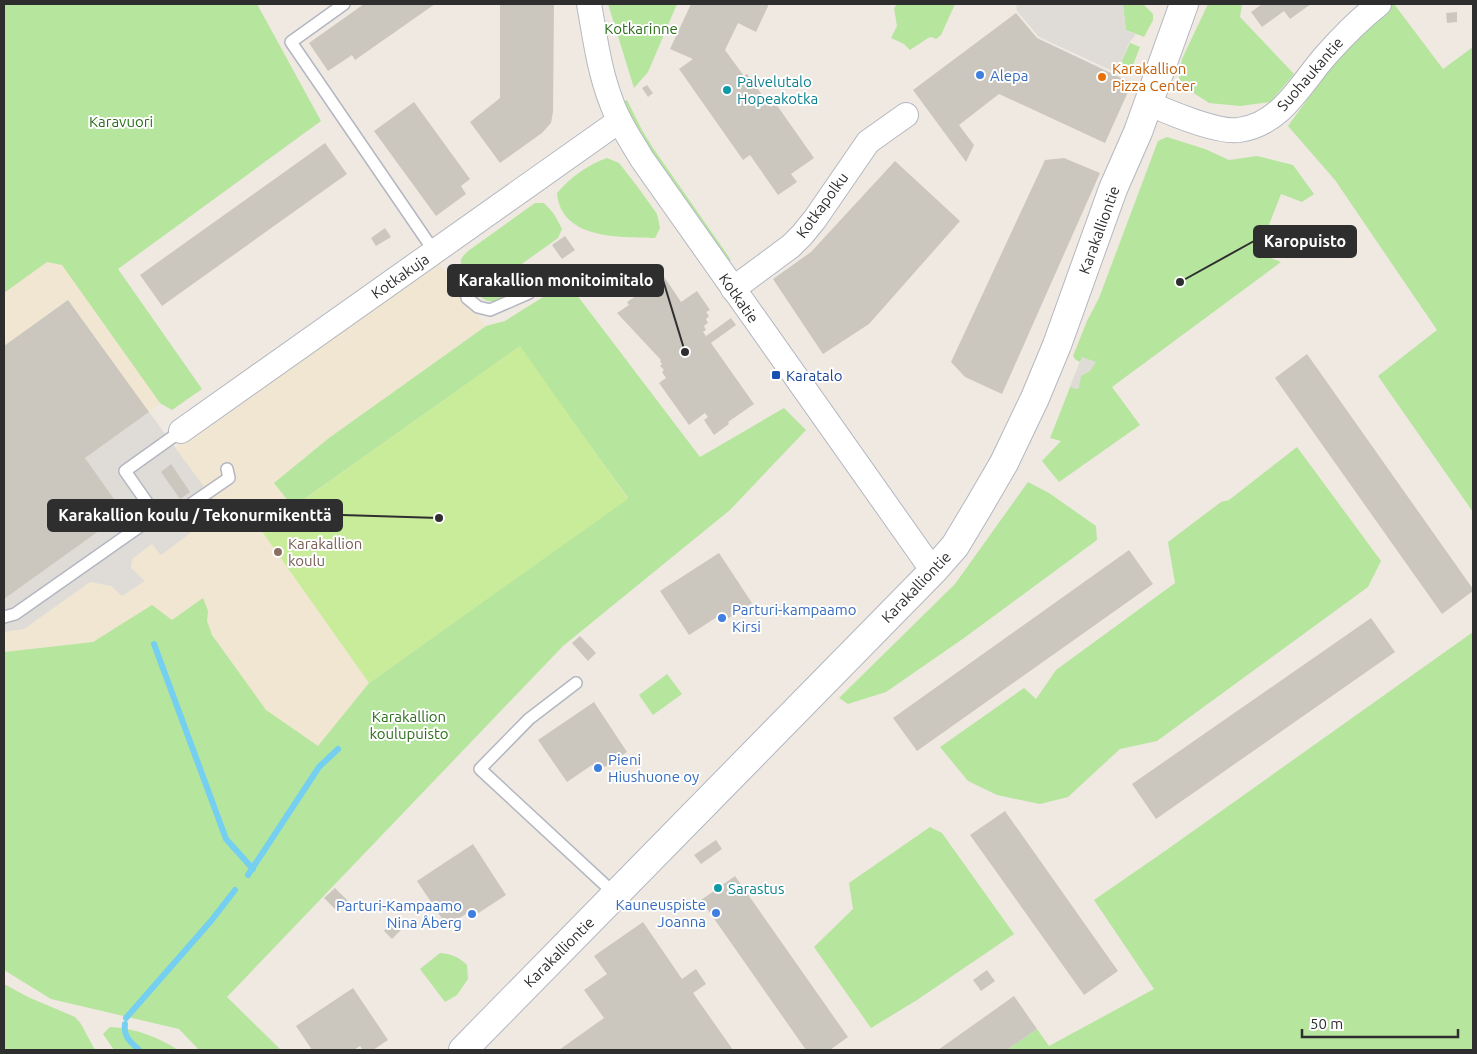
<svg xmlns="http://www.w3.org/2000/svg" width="1477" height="1054" viewBox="0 0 1477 1054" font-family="Ubuntu,sans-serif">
  <rect width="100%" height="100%" fill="#efe9e1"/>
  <polygon fill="#f0e6d1" points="47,261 62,265 160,403 149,412 175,448 437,261 486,326 505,321 628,499 369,683 318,747 266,710 212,635 172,620 152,606 93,642 4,652 4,293"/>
  <g fill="#b6e59e">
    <polygon points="4,4 257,4 321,121 118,269 202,389 172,410 160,403 62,265 47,262 4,293"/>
    <polygon points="608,4 677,4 648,72 634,88"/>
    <polygon points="897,4 955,4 941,35 936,39 931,37 928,38 910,50 904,44 891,38 897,26 894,8"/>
    <polygon points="1126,4 1143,4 1153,14 1153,20 1144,37 1126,30 1123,5"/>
    <polygon points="1208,4 1242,4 1240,17 1294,74 1270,102 1240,106 1209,103 1186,88 1179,78 1182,59"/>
    <polygon points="1394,4 1443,69 1473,47 1473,512 1378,376 1437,330 1335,180 1288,126 1357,31"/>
    <polygon points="1130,43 1140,47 1131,70 1120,65"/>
    <polygon points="627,100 642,130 653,148 731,260 728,262 647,150 636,129 624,101"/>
    <polygon points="1167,137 1205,149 1229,160 1257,156 1293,165 1314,194 1302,202 1281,194 1258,253 1281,262 1112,387 1140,425 1059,482 1042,461 1061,441 1050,438 1080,362 1076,360 1073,356 1087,321 1099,298 1158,141"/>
    <path d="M 607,158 L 619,163 L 637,186 L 657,214 L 660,228 L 655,238 C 621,237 561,240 557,193 C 571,177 587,165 607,158 Z"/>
    <path d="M 535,203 L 544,203 L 554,214 L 562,229 L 558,238 L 519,266 L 528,279 L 527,286 C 515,293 502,305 488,301 C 479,300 459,269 461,260 C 462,257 466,253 468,251 Z"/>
    <polygon points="567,282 700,457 784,408 806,430 730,510 563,646 227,997 281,1050 199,1050 179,1029 51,999 4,970 4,652 93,642 152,605 172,620 203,598 208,611 207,621 212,635 266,710 318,746 369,683 628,498 519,347 293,507 274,483 329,438 486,326 505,321"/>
    <polygon points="1297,447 1381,561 1368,587 1157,741 1120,749 1068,797 1040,804 997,795 968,781 940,747 1024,688 1036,699 1056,670 1175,583 1168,542 1221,502 1229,500"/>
    <polygon points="1028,482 1049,493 1096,526 1097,540 964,638 886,692 848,704 839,698 955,584"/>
    <polygon points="1473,632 1473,1050 1007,1050 1037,1029 1049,1046 1154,989 1094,900 1165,851"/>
    <polygon points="667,674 682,694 653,715 639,695"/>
    <polygon points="930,827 942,833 1014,934 917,1000 871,1028 814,947 853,909 849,883"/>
    <path d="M 440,953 C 452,954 459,957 467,965 L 468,979 L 457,995 L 445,1002 L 420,969 Z"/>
    <polygon points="4,984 28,997 75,1017 81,1024 95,1050 4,1050"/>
    <path d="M 110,1027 C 134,1028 158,1037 178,1050 L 114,1050 L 103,1034 Z"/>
  </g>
  <polygon fill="#c9ec9a" points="520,346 628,499 369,683 261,530"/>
  <g fill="#dfdcd8">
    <polygon points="1016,4 1123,4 1126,30 1136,34 1129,43 1117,73 1039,37 1017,11"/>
    <polygon points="1082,357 1096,362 1090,371 1081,376 1079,388 1076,389 1070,387"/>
    <polygon points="149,412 221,510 161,555 152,544 132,559 131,568 145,581 122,596 111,586 90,582 24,629 4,632 4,599 124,513 85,458"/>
  </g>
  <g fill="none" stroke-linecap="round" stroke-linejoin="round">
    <g stroke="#75cff0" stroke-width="6">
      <polyline points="154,644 226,839 253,869"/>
      <polyline points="248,875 319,767 338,749"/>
      <polyline points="126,1018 211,921 235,890"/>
      <path d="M 125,1024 C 123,1037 131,1042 139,1050"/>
    </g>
  </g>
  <g fill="#cbc7bf">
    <polygon points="364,4 435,4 355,60 352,55 328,71 309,43"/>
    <polygon points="500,4 554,4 553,112 551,123 542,133 500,163 470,122 500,98"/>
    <polygon points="691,4 769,4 756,32 738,23 725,50 744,76 747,74 771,107 776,104 814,158 791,174 797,182 778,195 750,155 743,160 679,69 693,59 670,49"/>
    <polygon points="1262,4 1311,4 1290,19 1284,11 1262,27 1251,12"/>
    <polygon points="1457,12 1457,22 1447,23 1446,13"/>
    <polygon points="1016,13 1037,38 1132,83 1105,143 999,94 959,125 974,145 966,162 913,90"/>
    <polygon points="647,85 653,93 648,97 642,88"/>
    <polygon points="414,102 470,179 461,186 466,194 436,216 374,131"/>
    <polygon points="325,143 347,174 162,306 140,275"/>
    <polygon points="1064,158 1100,173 1002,394 965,377 951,362 1045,160"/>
    <polygon points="895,161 960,221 869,324 823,354 773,279 811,252"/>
    <polygon points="385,228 391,237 376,246 371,238"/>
    <polygon points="565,236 575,250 562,259 552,245"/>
    <polygon points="663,275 681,302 697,291 710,310 706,312 709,316 706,319 708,323 704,326 706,330 703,332 706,336 731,318 736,325 711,343 754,404 728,422 729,424 714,435 704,420 708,417 705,413 689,425 659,383 666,378 662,372 664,370 660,366 662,364 660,361 661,360 617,313 629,305 627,302 639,294 638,292"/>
    <polygon points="68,300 149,412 85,458 124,513 4,599 4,346"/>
    <polygon points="1307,354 1473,589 1473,591 1442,614 1275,378"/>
    <polygon points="171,464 190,492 180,499 161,472"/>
    <polygon points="1129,550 1153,584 917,751 893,718"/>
    <polygon points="719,553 752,603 721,623 717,617 689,635 660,591"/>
    <polygon points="1371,618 1395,652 1156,819 1132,784"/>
    <polygon points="580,636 596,653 588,661 572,643"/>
    <polygon points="594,702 627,752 597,772 592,765 567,782 538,740"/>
    <polygon points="1005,811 1118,971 1084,995 970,835"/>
    <polygon points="716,840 722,849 701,864 694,855"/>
    <polygon points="473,844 506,895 474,916 472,917 469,912 447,926 417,881"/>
    <polygon points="735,876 848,1037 830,1050 806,1050 701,900"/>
    <polygon points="335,888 349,902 338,912 324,898"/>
    <polygon points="395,919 404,927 392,939 384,931"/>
    <polygon points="643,922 682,979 696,969 706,984 693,993 733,1050 559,1050 604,1018 584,990 607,974 594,956"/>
    <polygon points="987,970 995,981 981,991 973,980"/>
    <polygon points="353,988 388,1040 373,1050 363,1050 360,1046 354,1050 312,1050 296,1026"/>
    <polygon points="1014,996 1037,1029 1007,1050 938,1050"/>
  </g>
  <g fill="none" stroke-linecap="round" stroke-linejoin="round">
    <defs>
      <g id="service">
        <polyline points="344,4 291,42 434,251"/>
        <polyline points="467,298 478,307 490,310 529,293"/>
        <polyline points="181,431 125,471 162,524 229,478 227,469"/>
        <polyline points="4,617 15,614 156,515"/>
        <polyline points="576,683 529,719 480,769 616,895"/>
      </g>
      <g id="minor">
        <path d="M 589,4 C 595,37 599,70 611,101 C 618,122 631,140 642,159 L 933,571"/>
        <path d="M 1148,103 C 1168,112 1218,133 1239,130 C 1282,124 1301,83 1327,54 C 1343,36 1360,19 1379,4"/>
        <polyline points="733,289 791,246 802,235 815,219 868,142 906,115"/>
        <polyline points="181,431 619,121"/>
      </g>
      <polyline id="tertiary" points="463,1050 933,571 955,546 979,506 1004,463 1035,398 1057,345 1113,189 1138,132 1184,4"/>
    </defs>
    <use href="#service" stroke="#b4b7c1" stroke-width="14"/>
    <use href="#minor" stroke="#b4b7c1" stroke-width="26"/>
    <use href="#tertiary" stroke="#b4b7c1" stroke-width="30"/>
    <use href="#service" stroke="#fff" stroke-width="11"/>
    <use href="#minor" stroke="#fff" stroke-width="24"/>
    <use href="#tertiary" stroke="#fff" stroke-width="28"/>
  </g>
  <g fill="#3f7fe0" stroke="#fff" stroke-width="2">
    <circle cx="980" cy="75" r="5"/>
    <circle cx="722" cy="618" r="5"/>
    <circle cx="598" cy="768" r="5"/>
    <circle cx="716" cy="913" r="5"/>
    <circle cx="472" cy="914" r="5"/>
  </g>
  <circle fill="#e8710a" stroke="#fff" stroke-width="2" cx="1102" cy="77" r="5"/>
  <g fill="#0f9aa8" stroke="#fff" stroke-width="2">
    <circle cx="727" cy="90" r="5"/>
    <circle cx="718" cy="888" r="5"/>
  </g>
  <rect fill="#1a4fb4" stroke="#fff" stroke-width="2" x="771" y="370" width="10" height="10" rx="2.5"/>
  <circle fill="#8d6e63" stroke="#fff" stroke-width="2" cx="278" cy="552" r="5"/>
  <g text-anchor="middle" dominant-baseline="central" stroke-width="4" stroke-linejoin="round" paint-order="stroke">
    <g font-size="15" fill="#2c6e1b" stroke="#fff">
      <text x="641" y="28">Kotkarinne</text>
      <text x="121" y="121">Karavuori</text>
      <text x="409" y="716">Karakallion<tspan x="409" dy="17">koulupuisto</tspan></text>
    </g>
    <g font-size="15" fill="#c56008" stroke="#fff" text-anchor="start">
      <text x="1112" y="68">Karakallion<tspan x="1112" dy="17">Pizza Center</tspan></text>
    </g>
    <g font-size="15" fill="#2e2e2e" stroke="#fff">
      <text transform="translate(1310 74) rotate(-49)">Suohaukantie</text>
      <text transform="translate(822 205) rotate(-54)">Kotkapolku</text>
      <text transform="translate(1099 230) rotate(-70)">Karakalliontie</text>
      <text transform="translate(400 276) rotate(-35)">Kotkakuja</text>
      <text transform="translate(739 298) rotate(55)">Kotkatie</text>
      <text transform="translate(916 587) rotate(-46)">Karakalliontie</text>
      <text transform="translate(559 952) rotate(-45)">Karakalliontie</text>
    </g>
    <g font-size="15" fill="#366cbe" stroke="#fff" text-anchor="start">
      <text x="990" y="75">Alepa</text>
      <text x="732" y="609">Parturi-kampaamo<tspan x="732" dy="17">Kirsi</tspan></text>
      <text x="608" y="759">Pieni<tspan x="608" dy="17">Hiushuone oy</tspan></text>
      <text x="706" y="904" text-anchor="end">Kauneuspiste<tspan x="706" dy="17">Joanna</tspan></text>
      <text x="462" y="905" text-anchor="end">Parturi-Kampaamo<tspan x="462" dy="17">Nina Åberg</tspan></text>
    </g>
    <g font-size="15" fill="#0d838f" stroke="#fff" text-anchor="start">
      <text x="737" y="81">Palvelutalo<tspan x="737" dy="17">Hopeakotka</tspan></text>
      <text x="728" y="888">Sarastus</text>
    </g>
    <g font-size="15" fill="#164399" stroke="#fff" text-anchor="start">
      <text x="786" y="375">Karatalo</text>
    </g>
    <g font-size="15" fill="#785e54" stroke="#fff" text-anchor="start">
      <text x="288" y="543">Karakallion<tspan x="288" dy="17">koulu</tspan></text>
    </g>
  </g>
  <path fill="none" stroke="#2e2e2e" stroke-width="2" d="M1180 282L1254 241M685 352L663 280M439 518L342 515"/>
  <g fill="#2e2e2e" stroke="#fff" stroke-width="2">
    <circle cx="1180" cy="282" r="5"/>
    <circle cx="685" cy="352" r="5"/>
    <circle cx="439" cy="518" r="5"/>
  </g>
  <g fill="#2e2e2e" stroke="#2e2e2e" stroke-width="2">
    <rect x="1254" y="226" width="102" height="31" rx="5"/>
    <rect x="448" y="265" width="215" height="31" rx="5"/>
    <rect x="48" y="500" width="294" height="31" rx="5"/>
  </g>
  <g font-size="16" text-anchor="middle" font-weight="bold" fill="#fff">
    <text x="1305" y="247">Karopuisto</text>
    <text x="556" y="286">Karakallion monitoimitalo</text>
    <text x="195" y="521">Karakallion koulu / Tekonurmikenttä</text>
  </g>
  <rect width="1477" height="1054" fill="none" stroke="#2e2e2e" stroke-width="10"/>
  <path d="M1302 1029v8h156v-8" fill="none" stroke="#2e2e2e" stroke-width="2.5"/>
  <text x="1310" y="1029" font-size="15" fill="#2e2e2e" stroke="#ffffff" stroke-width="4" paint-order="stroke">50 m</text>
</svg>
